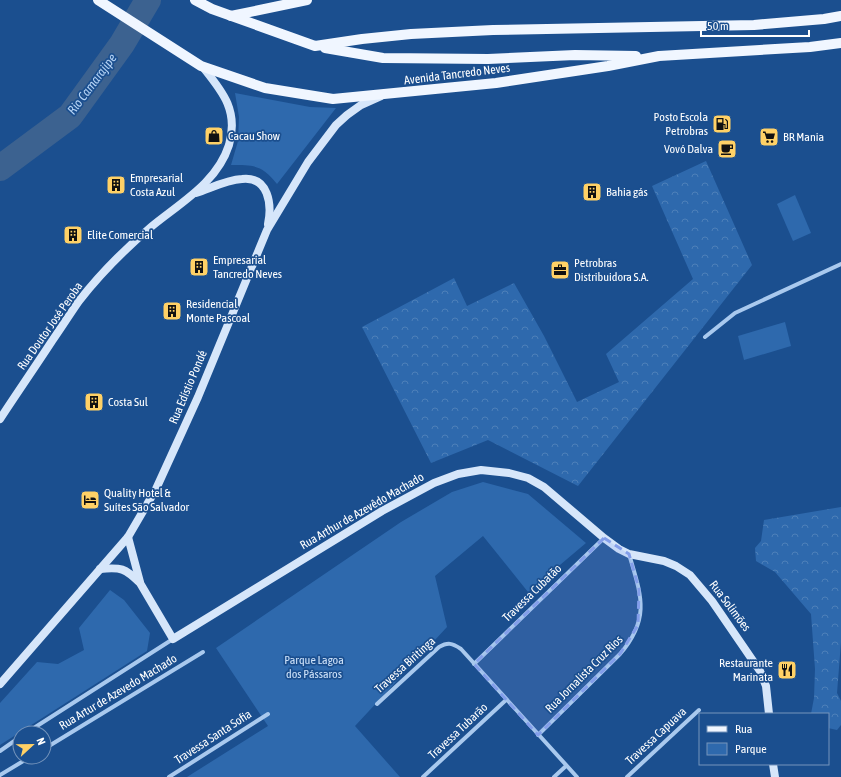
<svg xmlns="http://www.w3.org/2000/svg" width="841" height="777" viewBox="0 0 841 777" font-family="'Asap Condensed',sans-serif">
  <defs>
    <pattern id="forest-crowns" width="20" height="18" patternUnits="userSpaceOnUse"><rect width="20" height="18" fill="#2e69ad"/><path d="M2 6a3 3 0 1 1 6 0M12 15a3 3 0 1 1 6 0" fill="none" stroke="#4d80b9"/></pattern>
  </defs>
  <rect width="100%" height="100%" fill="#1b4f8f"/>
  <g fill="url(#forest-crowns)">
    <polygon points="706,161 752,265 578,486 488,440 431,463 362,327 454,278 467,306 514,283 544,336 577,402 619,382 606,354 693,279 652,186"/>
    <polygon points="841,507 841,642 837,693 841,701 841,725 837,730 828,728 828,714 811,714 814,698 815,669 811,614 775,572 756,561 755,548 761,541 764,520"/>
  </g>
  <g fill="#2e69ad">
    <path d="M 235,93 L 310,107 L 336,108 L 277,184 C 262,165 254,165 231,165 L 238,141 L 239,117 Z"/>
    <polygon points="795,195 811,233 793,241 777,204"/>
    <polygon points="785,322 791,346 744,360 738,336"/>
    <polygon points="483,482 528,494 586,543 528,592 483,536 435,576 447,627 355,726 400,777 187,777 268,726 216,648 401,522 452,492"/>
    <polygon points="110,590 124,600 150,633 147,651 0,745 0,703 37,662 58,664 84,650 79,628"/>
  </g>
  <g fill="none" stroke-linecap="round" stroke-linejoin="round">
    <polyline stroke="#3c6290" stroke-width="26" points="0,168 70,116 122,44 148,0"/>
    <g stroke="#a9c9ee" stroke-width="4">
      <polyline points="705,337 735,313 841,264"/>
      <polyline points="474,664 604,538"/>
      <path d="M 377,704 L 439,647 C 448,642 452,643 461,649 L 577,777"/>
      <polyline points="26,733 173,639"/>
      <path d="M 538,735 L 620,654 C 651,618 641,595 629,554"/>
      <polyline points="44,749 203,652"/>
      <polyline points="0,751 20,737"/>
      <polyline points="0,775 30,757"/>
      <polyline points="169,777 268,714"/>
      <polyline points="423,777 506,700"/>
      <polyline points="554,777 566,766"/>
      <polyline points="627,777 699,710"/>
    </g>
    <g stroke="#d6e6fa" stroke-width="8">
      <path d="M 196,193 C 211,188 226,180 242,179 C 269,176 272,205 268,224"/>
      <path d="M 0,419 C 17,393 35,367 52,341 C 61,328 70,314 79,301 C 100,274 125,249 151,227 C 180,203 217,183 229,145 C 239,110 222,91 202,66"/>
      <polyline points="128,537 140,582"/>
      <path d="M 100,569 C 121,567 125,568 140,583 L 173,639 L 382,511 L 434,483 L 458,474 L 481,470 L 509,473 L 528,478 L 544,487 L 604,538 L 619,549 L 629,554 L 664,561 L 676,566 L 690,575 L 712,601 L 760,671 L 766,686 L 769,714"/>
      <polyline points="0,684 128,537 156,489 198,397 267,230 308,162 336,125 347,115 361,105 381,96"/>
      <polyline points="773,764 775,777"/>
    </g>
    <g stroke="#f0f6ff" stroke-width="10">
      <polyline points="98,0 201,66 265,88 333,99 496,83 608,66 659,56 810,47 841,43"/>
      <polyline points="195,0 212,9 315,46 362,39 411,34 493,30 754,25 824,19 841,16"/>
      <polyline points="231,16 307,0"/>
      <polyline points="325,48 383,58 488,59 575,55 636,56"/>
    </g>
  </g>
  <path fill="#839eea" fill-opacity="0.2" stroke="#839eea" stroke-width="3" stroke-dasharray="8 5" stroke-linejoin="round" d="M 604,538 L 629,554 L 639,589 L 638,625 L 620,654 L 538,735 L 474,664 Z"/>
  <defs>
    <symbol id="fuel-square" viewBox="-11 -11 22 22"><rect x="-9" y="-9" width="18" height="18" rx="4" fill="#ffd166" stroke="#1b4f8f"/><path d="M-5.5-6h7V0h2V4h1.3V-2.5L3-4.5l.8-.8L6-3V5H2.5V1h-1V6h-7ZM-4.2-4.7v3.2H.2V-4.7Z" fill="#111"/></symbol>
    <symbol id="shop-square" viewBox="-11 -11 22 22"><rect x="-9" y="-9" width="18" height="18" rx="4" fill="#ffd166" stroke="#1b4f8f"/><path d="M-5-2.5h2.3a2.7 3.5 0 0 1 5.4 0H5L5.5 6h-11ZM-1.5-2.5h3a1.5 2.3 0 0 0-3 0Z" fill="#111"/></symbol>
    <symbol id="supermarket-square" viewBox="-11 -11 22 22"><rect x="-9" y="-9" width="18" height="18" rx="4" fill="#ffd166" stroke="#1b4f8f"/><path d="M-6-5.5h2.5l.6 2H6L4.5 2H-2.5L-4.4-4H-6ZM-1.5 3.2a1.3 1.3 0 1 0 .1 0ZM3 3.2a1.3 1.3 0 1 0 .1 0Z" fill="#111"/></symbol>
    <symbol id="cafe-square" viewBox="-11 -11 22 22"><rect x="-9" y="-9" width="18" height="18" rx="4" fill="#ffd166" stroke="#1b4f8f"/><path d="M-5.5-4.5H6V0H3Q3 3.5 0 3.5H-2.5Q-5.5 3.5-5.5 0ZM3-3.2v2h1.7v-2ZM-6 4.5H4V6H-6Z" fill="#111"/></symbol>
    <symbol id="building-square" viewBox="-11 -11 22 22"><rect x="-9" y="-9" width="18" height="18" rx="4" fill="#ffd166" stroke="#1b4f8f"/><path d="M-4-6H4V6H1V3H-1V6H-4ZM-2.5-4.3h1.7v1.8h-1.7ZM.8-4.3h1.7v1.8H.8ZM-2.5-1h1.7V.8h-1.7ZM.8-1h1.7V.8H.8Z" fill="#111"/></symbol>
    <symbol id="office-square" viewBox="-11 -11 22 22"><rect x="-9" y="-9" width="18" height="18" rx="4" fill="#ffd166" stroke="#1b4f8f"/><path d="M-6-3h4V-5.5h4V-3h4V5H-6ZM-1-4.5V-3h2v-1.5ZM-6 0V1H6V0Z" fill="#111"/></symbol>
    <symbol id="hotel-square" viewBox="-11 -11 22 22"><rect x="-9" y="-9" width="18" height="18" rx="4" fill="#ffd166" stroke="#1b4f8f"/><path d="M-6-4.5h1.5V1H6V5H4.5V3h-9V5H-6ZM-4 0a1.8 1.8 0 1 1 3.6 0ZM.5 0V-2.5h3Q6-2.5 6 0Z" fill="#111"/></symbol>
    <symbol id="restaurant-square" viewBox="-11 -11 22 22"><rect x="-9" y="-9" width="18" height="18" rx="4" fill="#ffd166" stroke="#1b4f8f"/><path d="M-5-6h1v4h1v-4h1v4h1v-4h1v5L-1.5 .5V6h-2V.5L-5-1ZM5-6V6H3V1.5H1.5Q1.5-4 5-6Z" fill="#111"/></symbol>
  </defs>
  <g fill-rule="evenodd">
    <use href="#fuel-square" x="711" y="113" width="22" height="22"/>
    <use href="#shop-square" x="203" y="125" width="22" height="22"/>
    <use href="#supermarket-square" x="758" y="126" width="22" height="22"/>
    <use href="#cafe-square" x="716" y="138" width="22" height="22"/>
    <use href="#building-square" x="105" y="174" width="22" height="22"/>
    <use href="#building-square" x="581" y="181" width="22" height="22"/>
    <use href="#building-square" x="62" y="224" width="22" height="22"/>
    <use href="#building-square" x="188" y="256" width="22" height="22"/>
    <use href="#office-square" x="549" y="259" width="22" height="22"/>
    <use href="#building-square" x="161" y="300" width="22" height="22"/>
    <use href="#building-square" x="83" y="391" width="22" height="22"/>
    <use href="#hotel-square" x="79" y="489" width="22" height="22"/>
    <use href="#restaurant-square" x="776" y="659" width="22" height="22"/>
  </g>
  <g text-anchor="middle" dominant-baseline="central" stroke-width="3.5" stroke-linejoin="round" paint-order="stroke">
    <g font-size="12" fill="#fff" stroke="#1b4f8f">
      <text transform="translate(457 74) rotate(-7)">Avenida Tancredo Neves</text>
      <text transform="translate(50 326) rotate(-55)">Rua Doutor José Peroba</text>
      <text transform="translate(188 387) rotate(-67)">Rua Edístio Pondé</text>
      <text transform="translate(362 511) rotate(-30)">Rua Arthur de Azevêdo Machado</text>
      <text transform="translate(532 593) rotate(-44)">Travessa Cubatão</text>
      <text transform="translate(730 606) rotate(53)">Rua Solimões</text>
      <text transform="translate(405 665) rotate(-42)">Travessa Biritinga</text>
      <text transform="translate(584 674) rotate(-45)">Rua Jornalista Cruz Rios</text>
      <text transform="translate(118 692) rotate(-31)">Rua Artur de Azevedo Machado</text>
      <text transform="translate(458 731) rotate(-43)">Travessa Tubarão</text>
      <text transform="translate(656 736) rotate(-43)">Travessa Capuava</text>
      <text transform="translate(213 737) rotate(-33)">Travessa Santa Sofia</text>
    </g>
    <g font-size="12" fill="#fff" stroke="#1b4f8f" text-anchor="start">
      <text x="708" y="117" text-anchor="end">Posto Escola<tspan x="708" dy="14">Petrobras</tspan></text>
      <text x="228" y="136">Cacau Show</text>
      <text x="783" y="137">BR Mania</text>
      <text x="713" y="149" text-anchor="end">Vovó Dalva</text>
      <text x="130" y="178">Empresarial<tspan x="130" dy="14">Costa Azul</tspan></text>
      <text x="606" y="192">Bahia gás</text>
      <text x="87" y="235">Elite Comercial</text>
      <text x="213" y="260">Empresarial<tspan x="213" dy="14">Tancredo Neves</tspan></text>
      <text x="574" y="263">Petrobras<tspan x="574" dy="14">Distribuidora S.A.</tspan></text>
      <text x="186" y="304">Residencial<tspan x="186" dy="14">Monte Pascoal</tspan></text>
      <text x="108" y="402">Costa Sul</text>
      <text x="104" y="493">Quality Hotel &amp;<tspan x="104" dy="14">Suítes São Salvador</tspan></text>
      <text x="773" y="663" text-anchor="end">Restaurante<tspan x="773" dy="14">Marinata</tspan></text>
    </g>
    <g font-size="12" fill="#cfe3fa" stroke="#1b4f8f">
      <text x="314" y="660">Parque Lagoa<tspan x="314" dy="14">dos Pássaros</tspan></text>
    </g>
    <g font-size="13" font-style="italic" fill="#b5d3f5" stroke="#1b4f8f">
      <text transform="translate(92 84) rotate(-53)">Rio Camarajipe</text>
    </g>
  </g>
  <rect x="699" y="713" width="130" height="52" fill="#1b4f8f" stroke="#7695bc"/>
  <rect x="707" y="726" width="20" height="6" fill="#f0f6ff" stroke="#7695bc"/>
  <text x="735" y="733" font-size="12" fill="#ffffff">Rua</text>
  <rect x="707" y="743" width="20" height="12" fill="#2e69ad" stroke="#7695bc"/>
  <text x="735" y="753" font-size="12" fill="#ffffff">Parque</text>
  <g transform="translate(32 745) rotate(68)"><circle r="19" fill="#1b4f8f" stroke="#7695bc"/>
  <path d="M0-3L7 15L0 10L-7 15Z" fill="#ffd166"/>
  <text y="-6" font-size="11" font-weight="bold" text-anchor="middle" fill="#ffffff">N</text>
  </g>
  <path d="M701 30v6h108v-6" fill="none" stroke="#ffffff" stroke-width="2"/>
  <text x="707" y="30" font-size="12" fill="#ffffff" stroke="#1b4f8f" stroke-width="3" paint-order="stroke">50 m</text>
</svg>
